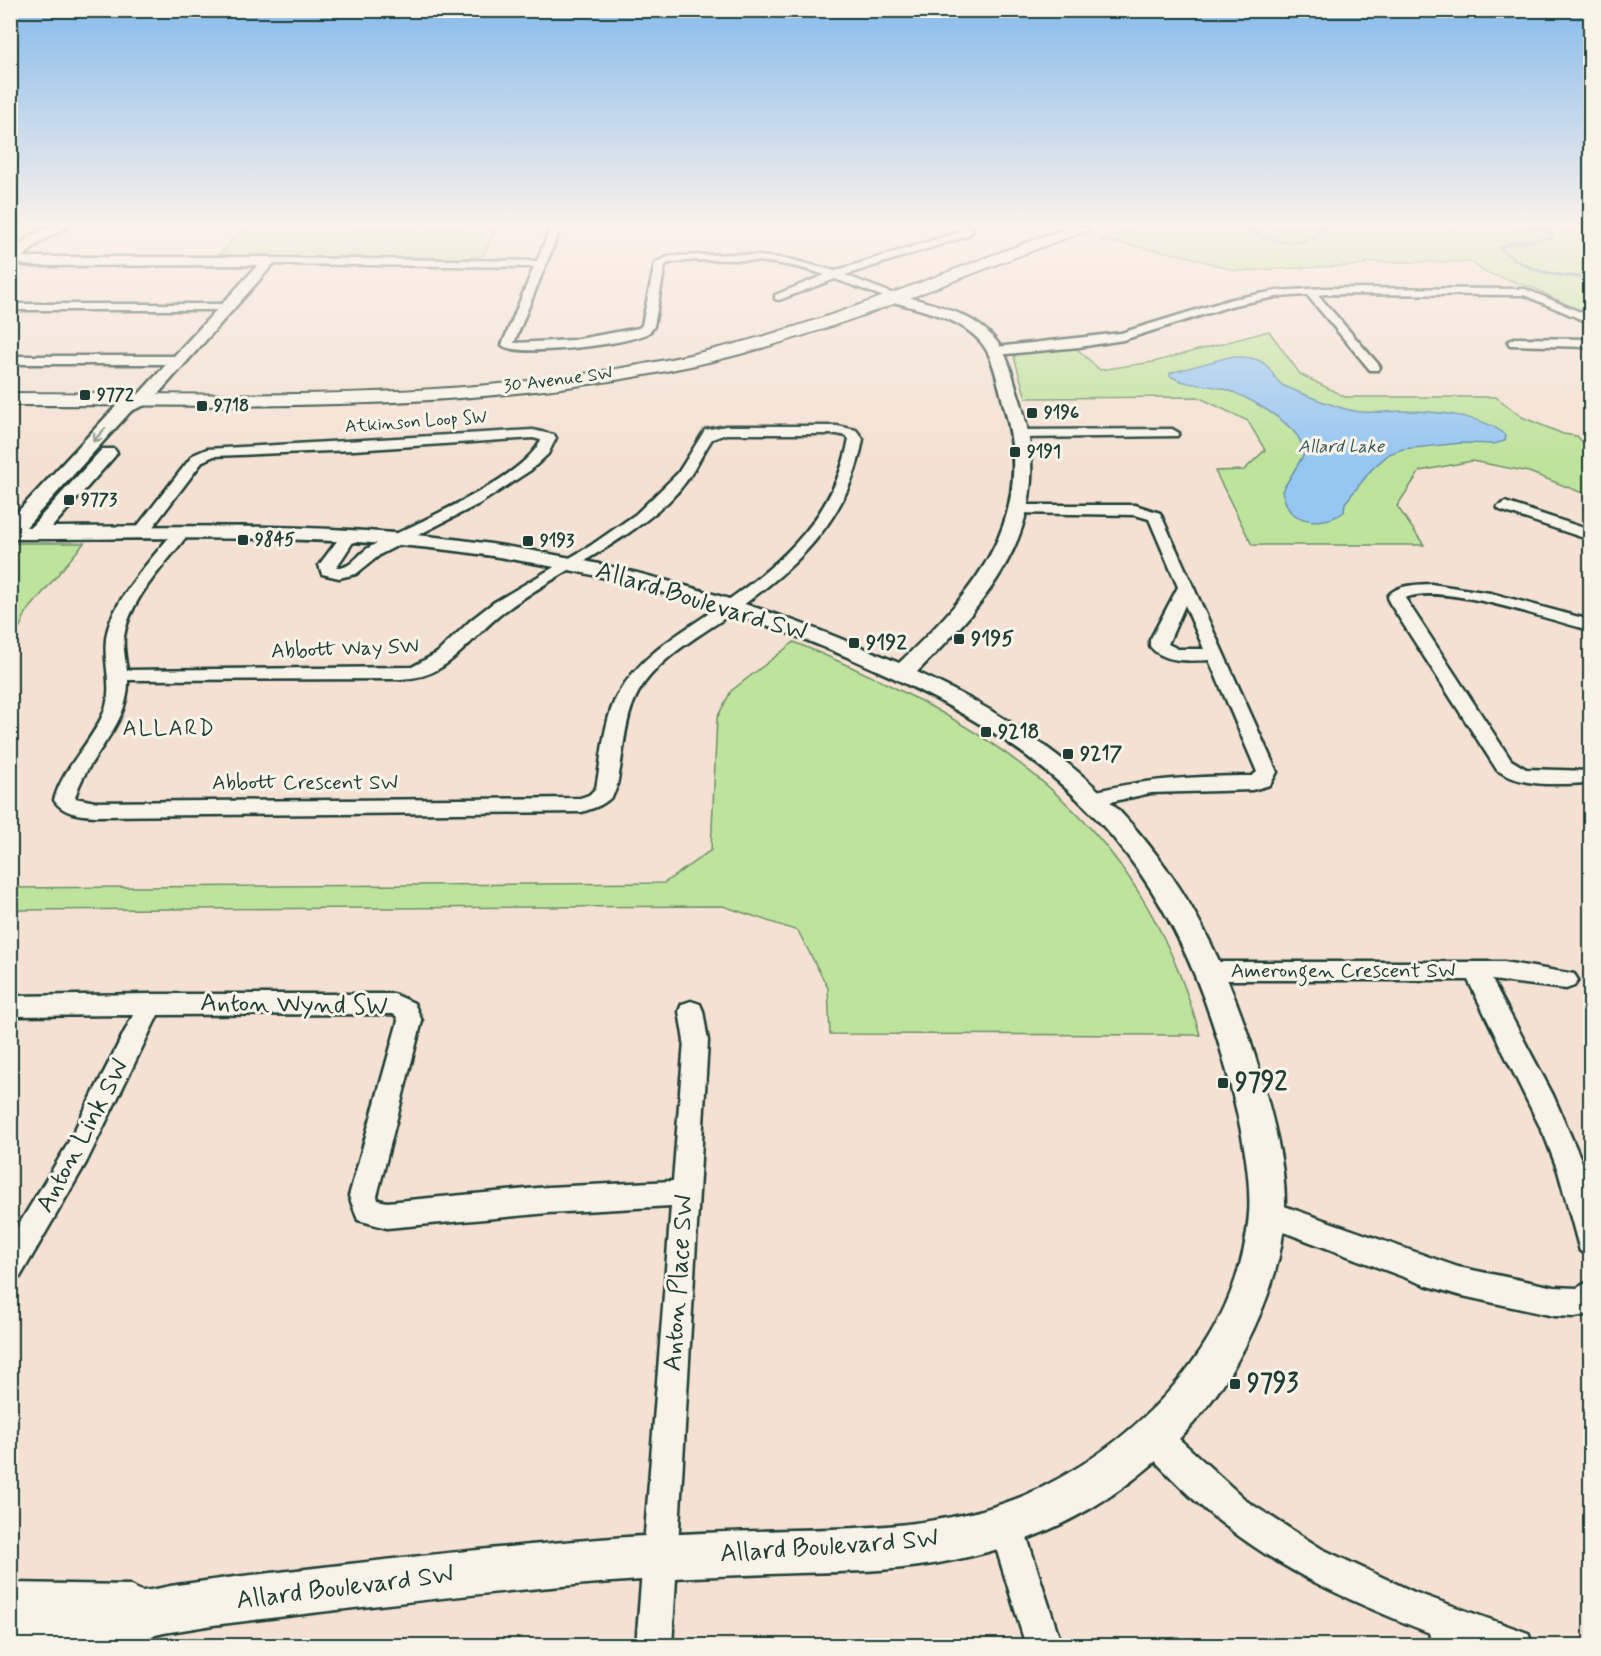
<svg xmlns="http://www.w3.org/2000/svg" width="1601" height="1656" viewBox="0 0 1601 1656" font-family="Mynerve,sans-serif">
  <rect width="100%" height="100%" fill="#f4e1d3"/>
  <filter id="ink" filterUnits="userSpaceOnUse"><feTurbulence type="fractalNoise" baseFrequency=".0167" numOctaves="2"/><feDisplacementMap in="SourceGraphic" scale="12" xChannelSelector="R" yChannelSelector="G"/><feConvolveMatrix kernelMatrix="1 2 1 2 8 2 1 2 1" color-interpolation-filters="sRGB"/></filter>
  <g filter="url(#ink)">
    <g fill="#bee39d" stroke="#6e9068" stroke-width="1.5">
      <polygon points="248,227 498,227 481,258 218,256 236,236"/>
      <polygon points="1135,227 1553,227 1590,238 1590,317 1534,288 1484,272 1471,262 1363,262 1366,265 1236,271 1183,255 1100,240"/>
      <polygon points="1269,331 1300,374 1345,397 1496,397 1522,417 1563,434 1577,436 1590,450 1590,496 1529,472 1472,461 1420,471 1397,506 1424,545 1252,545 1215,471 1244,470 1265,450 1248,421 1198,397 1026,398 1014,357 1020,352 1075,347 1100,370 1153,362"/>
      <polygon points="11,543 84,543 26,613 11,647"/>
      <path d="M 794,642 C 994,726 1138,814 1200,1035 L 830,1034 L 828,988 L 798,931 L 723,906 L 11,910 L 11,888 L 664,883 L 711,850 L 717,718 L 731,691 Z"/>
    </g>
    <path fill="#96c6f2" stroke="#668fa6" stroke-width="1.5" d="M 1229,357 C 1242,357 1259,356 1268,367 C 1274,374 1275,381 1284,386 C 1300,393 1337,408 1354,411 C 1371,414 1387,411 1404,411 C 1433,411 1486,415 1506,436 L 1505,441 L 1494,444 L 1461,443 L 1403,449 L 1389,454 L 1372,469 L 1345,503 L 1344,512 C 1330,522 1307,525 1292,513 C 1286,508 1284,498 1282,491 L 1304,454 C 1303,448 1301,442 1298,437 C 1286,419 1245,395 1224,389 C 1206,384 1187,386 1170,376 L 1170,373 Z"/>
    <g fill="none" stroke-linecap="round" stroke-linejoin="round">
      <g stroke="#668fa6" stroke-width="3">
        <path d="M 1242,227 C 1272,242 1300,253 1327,227"/>
        <path d="M 1530,227 L 1551,233 L 1552,238 L 1512,243 L 1500,248 C 1526,272 1555,277 1590,277"/>
      </g>
      <defs>
        <g id="minor">
          <path d="M 551,227 L 561,227 L 514,343 L 573,340 L 639,328 L 642,325 L 655,263 L 670,256 L 737,254 L 788,259 L 835,271 L 959,232 L 962,227 L 972,227 L 972,232 L 967,236 L 845,275 L 899,296 L 901,298 L 895,301 L 835,279 L 779,300 L 775,299 L 775,295 L 825,275 C 776,258 723,258 672,262 L 665,265 L 654,326 C 653,328 650,332 648,333 C 631,344 516,358 502,345 L 534,267 L 269,264 L 264,261 L 269,258 L 537,261 Z"/>
          <polygon points="1325,288 1525,289 1590,316 1590,323 1524,295 1325,294 1318,295 1378,364 1380,367 1378,370 1370,370 1307,295 1276,297 1234,305 1123,340 1079,347 996,355 990,351 996,347 1121,333 1232,299 1276,291"/>
          <polygon points="10,304 226,304 232,307 226,310 10,310"/>
          <polygon points="1514,338 1590,339 1590,347 1510,345 1508,342"/>
          <polygon points="10,356 179,356 185,360 179,364 10,364"/>
          <path d="M 726,426 L 837,426 L 856,430 L 863,439 C 848,524 790,573 722,620 C 695,638 665,656 645,682 C 626,707 625,739 620,769 C 618,777 618,788 613,795 C 605,805 594,808 582,812 L 95,816 C 80,815 63,814 54,800 C 63,767 91,744 104,712 C 114,687 103,665 106,639 C 110,602 152,559 174,531 L 186,531 L 188,534 C 166,565 130,597 124,637 C 123,648 125,659 127,670 L 412,667 L 437,653 L 471,620 L 493,603 L 590,546 L 636,514 L 678,473 L 705,430 ZM 726,434 L 837,434 L 846,436 L 849,439 C 832,526 772,571 702,618 C 670,639 638,660 618,694 C 603,721 602,758 596,788 L 589,795 L 580,798 L 95,802 L 75,798 C 86,756 129,728 128,680 L 401,679 C 415,678 428,676 440,668 C 463,654 482,628 505,611 C 558,572 619,547 668,502 C 691,480 696,464 712,439 Z"/>
          <polygon points="1172,429 1179,433 1177,436 1020,438 1013,434 1020,430"/>
          <path d="M 533,430 L 554,435 L 556,438 L 548,454 L 531,470 L 479,504 L 381,554 L 356,574 L 339,578 L 322,574 L 319,565 L 343,533 L 355,533 L 357,536 L 336,568 C 352,569 357,554 370,547 C 411,524 522,481 541,440 L 533,438 L 354,450 L 214,456 L 203,461 L 146,536 L 134,536 L 132,533 L 193,455 L 207,449 Z"/>
          <polygon points="1505,502 1590,530 1590,540 1500,510 1497,507"/>
          <path d="M 1017,505 L 1135,505 L 1160,513 L 1277,772 L 1270,785 L 1252,790 L 1151,793 L 1092,806 L 1085,804 L 1082,799 L 1085,794 C 1140,779 1195,776 1252,776 L 1257,772 L 1209,660 C 1190,661 1163,663 1150,646 L 1150,640 L 1178,587 L 1149,519 L 1135,515 L 1012,513 L 1009,510 L 1012,507 ZM 1185,605 L 1204,649 L 1178,649 L 1168,644 Z"/>
          <path d="M 1431,584 L 1490,593 L 1590,620 L 1590,630 C 1548,620 1443,582 1405,598 L 1511,760 L 1526,769 L 1590,771 L 1590,783 C 1559,784 1523,788 1497,770 L 1389,602 L 1388,596 C 1398,584 1417,585 1431,584 Z"/>
          <polygon points="1212,962 1504,962 1574,974 1578,980 1574,986 1566,989 1492,980 1553,1095 1586,1171 1590,1187 1590,1255 1580,1251 1558,1171 1545,1137 1468,980 1212,980 1204,977 1200,971 1204,965"/>
          <polygon points="151,994 394,994 414,1003 422,1021 377,1196 378,1200 387,1202 548,1187 673,1181 684,1041 679,1011 682,1004 691,1001 700,1004 703,1011 708,1041 672,1646 636,1646 671,1206 548,1213 387,1228 358,1220 349,1196 398,1021 397,1017 393,1014 158,1015 86,1163 20,1277 10,1280 10,1239 66,1147 133,1015 10,1016 10,996"/>
          <polygon points="1267,1200 1458,1267 1554,1287 1577,1288 1590,1281 1590,1314 1575,1317 1554,1316 1458,1295 1425,1285 1257,1222 1253,1213 1257,1204"/>
          <path d="M 1154,1421 L 1165,1426 L 1248,1502 L 1322,1549 L 1414,1592 L 1528,1633 L 1533,1646 L 1429,1646 L 1430,1633 C 1359,1605 1287,1574 1227,1527 C 1196,1504 1169,1476 1143,1448 L 1138,1437 L 1143,1426 Z"/>
          <polygon points="1006,1508 1018,1513 1023,1525 1062,1646 1026,1646 989,1525 994,1513"/>
        </g>
        <path id="tertiary" d="M 51,227 L 67,227 L 42,241 L 22,257 L 269,257 L 276,261 L 150,403 L 131,411 L 26,527 L 31,527 L 102,449 L 114,449 L 117,453 L 114,457 L 52,527 C 170,526 288,524 406,534 C 576,549 742,594 899,663 C 977,589 1037,519 1004,406 C 1000,390 996,372 990,357 C 975,320 924,311 890,301 L 888,298 L 895,294 C 935,304 988,315 1006,357 C 1012,370 1015,386 1020,400 C 1057,519 998,592 917,672 C 1104,759 1203,875 1260,1073 C 1272,1115 1286,1164 1285,1208 C 1284,1251 1271,1292 1253,1330 C 1198,1452 1084,1534 954,1560 C 903,1571 850,1572 798,1573 C 736,1575 674,1577 612,1582 C 479,1592 345,1609 213,1625 L 164,1633 L 111,1646 L 10,1646 L 10,1583 L 129,1585 C 133,1587 138,1590 142,1591 C 146,1591 167,1587 170,1586 C 189,1583 208,1581 227,1578 C 332,1566 437,1553 542,1544 C 614,1537 686,1533 758,1531 C 853,1528 954,1531 1041,1488 C 1147,1435 1239,1337 1249,1214 C 1252,1170 1238,1114 1227,1072 C 1181,897 1097,784 936,699 C 770,613 585,561 399,545 C 270,535 140,539 10,539 L 10,520 L 119,403 L 138,395 L 258,265 L 32,266 L 10,262 L 10,252 L 32,235 Z"/>
        <path id="secondary" d="M 1070,227 L 1090,227 L 1088,230 C 965,274 844,329 717,360 C 487,415 245,405 10,405 L 10,393 C 244,394 486,405 715,349 C 837,320 952,268 1070,227 Z"/>
      </defs>
      <use href="#minor" stroke="#1f3d34" stroke-width="5"/>
      <use href="#tertiary" stroke="#1f3d34" stroke-width="5"/>
      <use href="#secondary" stroke="#1f3d34" stroke-width="4"/>
      <use href="#minor" fill="#f7f3e8" fill-rule="evenodd"/>
      <use href="#tertiary" fill="#f7f3e8" fill-rule="evenodd"/>
      <use href="#secondary" fill="#f7f3e8" fill-rule="evenodd"/>
    </g>
    <defs><path id="oneway-shaft" d="M-6 0H5M1.5-3L5.5 0L1.5 3" fill="none" stroke-width="1.6" stroke-linecap="round" stroke-linejoin="round" transform="scale(1.5)"/></defs>
    <use stroke="#8b988e" href="#oneway-shaft" transform="translate(99 435) rotate(133)"/>
  </g>
  <linearGradient id="sky" x2="0" y2="1"><stop stop-color="#87bbec"/><stop offset="0.49" stop-color="#faf2eb"/><stop offset="1" stop-color="#faf2eb" stop-opacity="0"/></linearGradient>
  <rect width="1601" height="459" fill="url(#sky)"/>
  <g fill="#1f3d34" stroke="#f7f3e8" stroke-width="2">
    <rect x="79" y="389" width="12" height="12" rx="3"/>
    <rect x="196" y="400" width="12" height="12" rx="3"/>
    <rect x="1026" y="407" width="12" height="12" rx="3"/>
    <rect x="1009" y="446" width="12" height="12" rx="3"/>
    <rect x="63" y="494" width="12" height="12" rx="3"/>
    <rect x="237" y="534" width="12" height="12" rx="3"/>
    <rect x="522" y="535" width="12" height="12" rx="3"/>
    <rect x="953" y="633" width="12" height="12" rx="3"/>
    <rect x="848" y="637" width="12" height="12" rx="3"/>
    <rect x="980" y="726" width="12" height="12" rx="3"/>
    <rect x="1062" y="748" width="12" height="12" rx="3"/>
    <rect x="1217" y="1077" width="12" height="12" rx="3"/>
    <rect x="1229" y="1378" width="12" height="12" rx="3"/>
  </g>
  <g text-anchor="middle" dominant-baseline="central" stroke-width="6" stroke-linejoin="round" paint-order="stroke">
    <g font-size="18" fill="#1f3d34" stroke="#f7f3e8">
      <text transform="translate(558 380) rotate(-7)">30 Avenue SW</text>
      <text transform="translate(416 422) rotate(-4)">Atkinson Loop SW</text>
    </g>
    <g font-size="18" font-weight="bold" fill="#1f3d34" stroke="#f7f3e8" text-anchor="start">
      <text x="97" y="395">9772</text>
      <text x="214" y="406">9718</text>
      <text x="1044" y="413">9196</text>
      <text x="1027" y="452">9191</text>
      <text x="81" y="500">9773</text>
      <text x="255" y="540">9845</text>
      <text x="540" y="541">9193</text>
    </g>
    <g font-size="18" font-style="italic" fill="#37585a" stroke="#f7f3e8">
      <text x="1341" y="447">Allard Lake</text>
    </g>
    <g font-size="21" font-weight="bold" fill="#1f3d34" stroke="#f7f3e8" text-anchor="start">
      <text x="971" y="639">9195</text>
      <text x="866" y="643">9192</text>
      <text x="998" y="732">9218</text>
      <text x="1080" y="754">9217</text>
    </g>
    <g font-size="21" fill="#1f3d34" stroke="#f7f3e8">
      <text transform="translate(345 649) rotate(-2)">Abbott Way SW</text>
      <text x="305" y="783">Abbott Crescent SW</text>
      <text x="1343" y="971">Amerongen Crescent SW</text>
    </g>
    <g font-size="22" letter-spacing="1.5" fill="#1f3d34" stroke="#f7f3e8">
      <text x="169" y="729">ALLARD</text>
    </g>
    <g font-size="26" fill="#1f3d34" stroke="#f7f3e8">
      <text transform="translate(701 602) rotate(17)">Allard Boulevard SW</text>
      <text transform="translate(294 1005) rotate(1)">Anton Wynd SW</text>
      <text transform="translate(83 1136) rotate(-62)">Anton Link SW</text>
      <text transform="translate(679 1283) rotate(-86)">Anton Place SW</text>
      <text transform="translate(829 1547) rotate(-4)">Allard Boulevard SW</text>
      <text transform="translate(345 1588) rotate(-7)">Allard Boulevard SW</text>
    </g>
    <g font-size="26" font-weight="bold" fill="#1f3d34" stroke="#f7f3e8" text-anchor="start">
      <text x="1235" y="1083">9792</text>
      <text x="1247" y="1384">9793</text>
    </g>
  </g>
  <rect width="1601" height="1656" fill="none" stroke="#f7f3e8" stroke-width="36"/>
  <rect x="18" y="18" width="1565" height="1620" fill="none" stroke="#1f3d34" stroke-width="2" filter="url(#ink)"/>
</svg>
